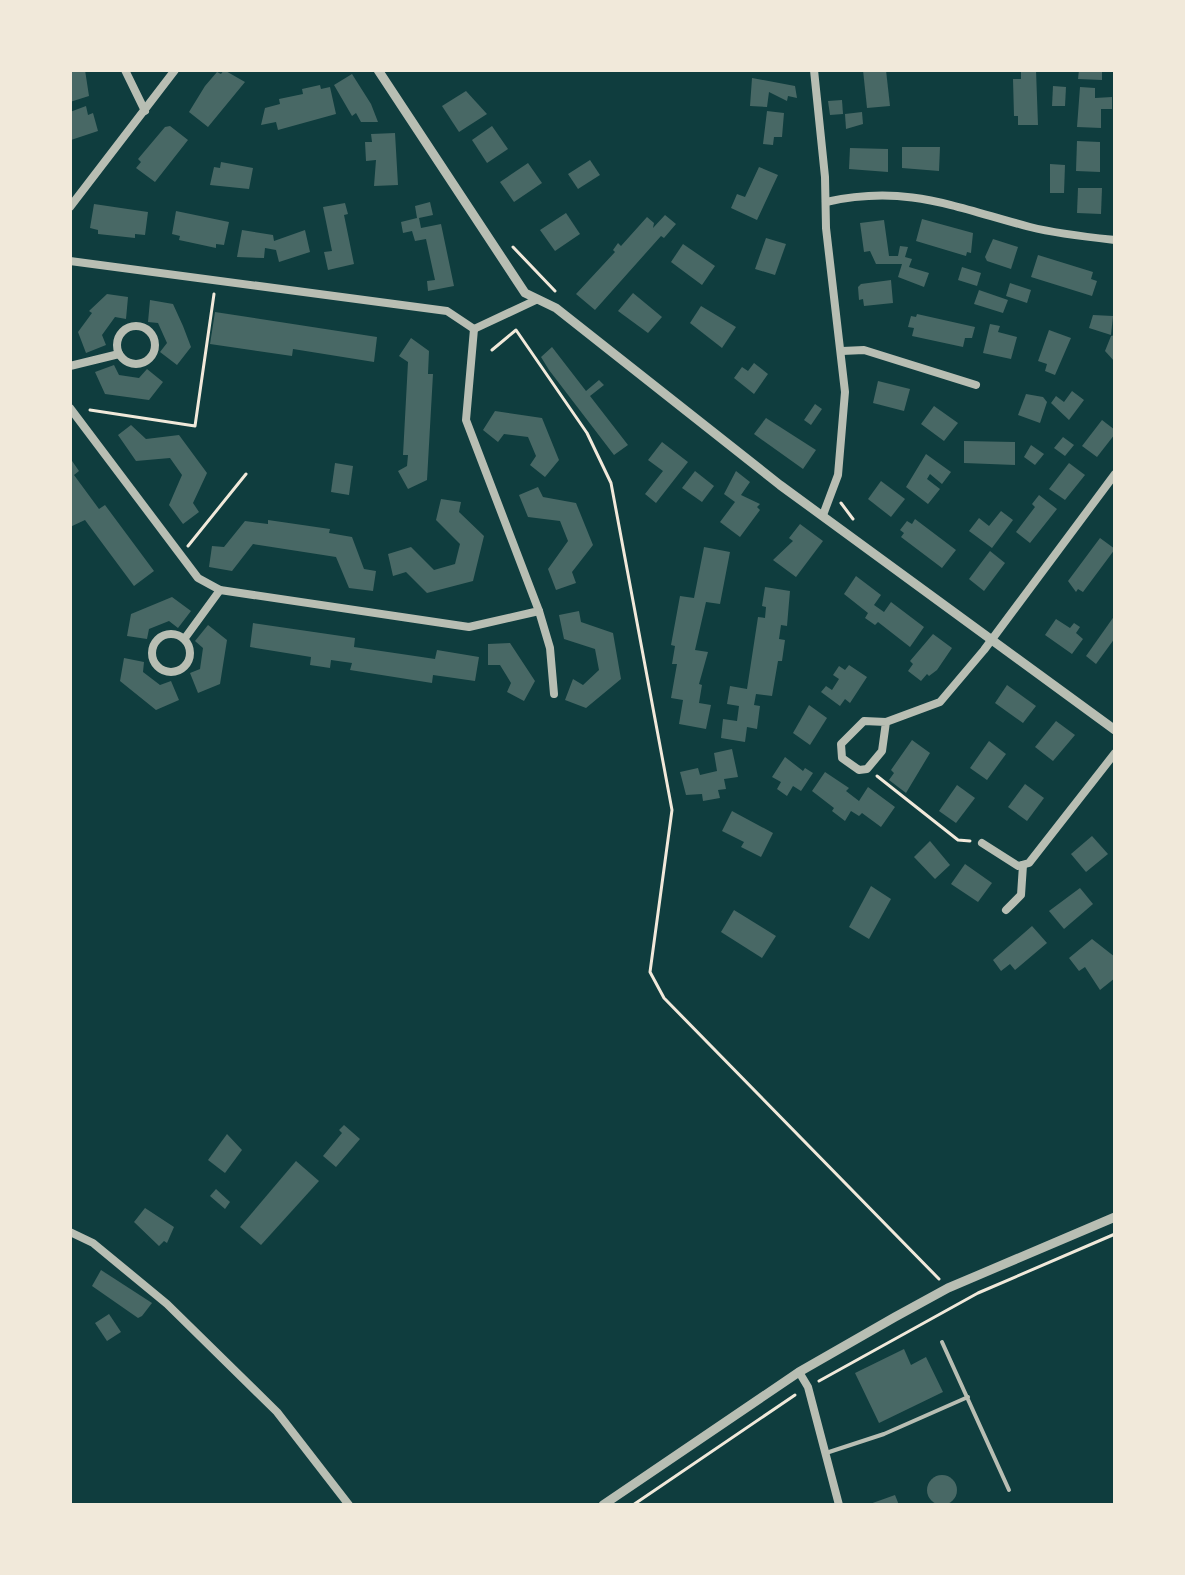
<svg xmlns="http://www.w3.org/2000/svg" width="1185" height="1575" viewBox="0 0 1185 1575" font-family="Manrope,sans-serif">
  <rect width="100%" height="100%" fill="#0f3d3e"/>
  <g fill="#486865">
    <polygon points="70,70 85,70 89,96 70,102"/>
    <polygon points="224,70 245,82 208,127 189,112 205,86 217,72 221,74"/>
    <polygon points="863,70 886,70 890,106 867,108"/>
    <polygon points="1021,70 1036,70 1038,125 1018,125 1018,116 1014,116 1013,79 1021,79"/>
    <polygon points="1079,70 1102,70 1102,80 1078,79"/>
    <polygon points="352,74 371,104 378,122 361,122 356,113 352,116 334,85"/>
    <polygon points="752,78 795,86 797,98 788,96 787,101 769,92 767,107 750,106"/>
    <polygon points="320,85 321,89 330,87 336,114 278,130 276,122 261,125 265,108 280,104 279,99 303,94 302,89"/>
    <polygon points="1053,86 1066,87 1065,106 1052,106"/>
    <polygon points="1080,87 1095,88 1095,98 1112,97 1112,109 1101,109 1101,128 1077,127"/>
    <polygon points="466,91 487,114 459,132 442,106"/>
    <polygon points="842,100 843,114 830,115 828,101"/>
    <polygon points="86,106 88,115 93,113 98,131 71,140 70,112"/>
    <polygon points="767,111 784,113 782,137 774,137 773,145 763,144"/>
    <polygon points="862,112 863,124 846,129 845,114"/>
    <polygon points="170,126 188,140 155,182 136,168 141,162 138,159 165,127"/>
    <polygon points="492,126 508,149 487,163 472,140"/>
    <polygon points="395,133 398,185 374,186 376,160 366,161 365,142 372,142 371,134"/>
    <polygon points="1077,141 1100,142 1100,172 1076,171"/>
    <polygon points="902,147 940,147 939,171 902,168"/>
    <polygon points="850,148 888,149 888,172 849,169"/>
    <polygon points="590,160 600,175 578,189 568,174"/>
    <polygon points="221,162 253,168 249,189 210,185 214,167 220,168"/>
    <polygon points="528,163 542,183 514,202 500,182"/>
    <polygon points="1050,164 1065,165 1064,193 1050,193"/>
    <polygon points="759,167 778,175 757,220 731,208 737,194 745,197"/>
    <polygon points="1078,188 1102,188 1101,214 1077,213"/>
    <polygon points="430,202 433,215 419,218 421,228 441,224 454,286 428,291 427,281 435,280 426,239 415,241 412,231 403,233 401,222 417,218 415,206"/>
    <polygon points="345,203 348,214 344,215 354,264 328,270 324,252 332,251 323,207"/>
    <polygon points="94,204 148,212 145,235 135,234 135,238 98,234 98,230 90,228"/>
    <polygon points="176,211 229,222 224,245 216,244 216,248 179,240 180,236 172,234"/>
    <polygon points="566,213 580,234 555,251 540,230"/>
    <polygon points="665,215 676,224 664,238 661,236 595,310 576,294 615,252 613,250 618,243 621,246 647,217 654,223 653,228"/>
    <polygon points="922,219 973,233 971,253 967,252 966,256 916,241"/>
    <polygon points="884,220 889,256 898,256 900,246 908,247 905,257 912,259 909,267 929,273 924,287 898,277 902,264 876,264 870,251 864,252 860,223"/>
    <polygon points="242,230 273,235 274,241 305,230 310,252 279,262 276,250 265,248 264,258 237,257"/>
    <polygon points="766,238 786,244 775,275 755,269"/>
    <polygon points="993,239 1018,247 1011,269 987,261 985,257"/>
    <polygon points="683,244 715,266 702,285 671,262"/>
    <polygon points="1038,255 1093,272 1091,279 1097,281 1092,296 1031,277"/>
    <polygon points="962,267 981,273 977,286 958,280"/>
    <polygon points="891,280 893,303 864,306 863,299 859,300 858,287 861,284"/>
    <polygon points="1010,283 1031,290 1027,303 1006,296"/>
    <polygon points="979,290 1008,300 1003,313 974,304"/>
    <polygon points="633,293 662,317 648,333 618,311"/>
    <polygon points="107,294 128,297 126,319 115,317 102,335 106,345 86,353 78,332 92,313 89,311"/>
    <polygon points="150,300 173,304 183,326 191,347 177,365 160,352 167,343 158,323 148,322"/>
    <polygon points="701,306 736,327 722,348 690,323"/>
    <polygon points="215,312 377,337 374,362 293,349 292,356 210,344"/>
    <polygon points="917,314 975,327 972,338 965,338 963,347 912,336 914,328 908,327 911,316 916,317"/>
    <polygon points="1093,315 1113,316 1111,335 1089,328"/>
    <polygon points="990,324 1000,326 998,332 1017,337 1011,359 983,353"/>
    <polygon points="1049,330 1071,338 1055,375 1045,371 1047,364 1038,361"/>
    <polygon points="1115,335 1115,362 1105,351 1111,336"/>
    <polygon points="411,338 429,351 428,374 433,374 427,480 408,489 398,471 407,466 408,455 403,455 408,362 399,356"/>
    <polygon points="552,347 586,391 599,380 604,385 590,396 628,445 614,455 549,370 541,357"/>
    <polygon points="754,363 768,374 754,394 734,378 742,367 748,371"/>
    <polygon points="114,365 119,375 139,378 147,369 163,382 149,400 105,394 95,372"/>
    <polygon points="878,381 910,389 904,411 873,403"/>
    <polygon points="1072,391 1084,400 1069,420 1051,403 1056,396 1064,402"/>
    <polygon points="1026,394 1043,397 1047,402 1040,423 1018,415"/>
    <polygon points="815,404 822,409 811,425 804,420"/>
    <polygon points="934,406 958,423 944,441 921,424"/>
    <polygon points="495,411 542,418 559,460 545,477 530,465 536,456 528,437 504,434 498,442 483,430"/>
    <polygon points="766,418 816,450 803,469 754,434"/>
    <polygon points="1102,420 1115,430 1115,434 1097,457 1082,446"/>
    <polygon points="131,425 146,439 179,435 207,473 193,503 199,512 183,524 169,505 182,475 170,458 136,461 118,435"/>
    <polygon points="1063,437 1074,445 1065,456 1054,448"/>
    <polygon points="964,441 1015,442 1015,465 964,463"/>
    <polygon points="662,442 688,462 656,503 645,494 663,471 648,460"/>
    <polygon points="1031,445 1044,454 1035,465 1024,457"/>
    <polygon points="926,454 951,472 942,484 930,474 927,479 940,489 928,504 906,487"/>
    <polygon points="70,458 79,471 74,475 99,509 105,505 154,571 134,586 85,520 70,527"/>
    <polygon points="335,463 353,466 349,495 331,492"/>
    <polygon points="1069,463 1085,475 1065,500 1049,489"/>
    <polygon points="695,471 714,486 702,502 682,488"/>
    <polygon points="736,471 750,482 741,495 760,504 757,507 760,510 740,537 720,522 735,502 724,494"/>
    <polygon points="881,481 905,499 891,517 868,499"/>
    <polygon points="538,487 543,497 576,503 593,545 572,572 576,583 556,590 548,569 568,541 560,521 528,517 519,495"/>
    <polygon points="1039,495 1057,509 1030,543 1016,532 1035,507 1032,504"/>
    <polygon points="441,499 461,502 459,512 484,536 473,581 427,593 406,572 393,576 388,554 411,547 434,570 455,564 460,544 436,520"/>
    <polygon points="1001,511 1013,520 992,548 969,531 979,518 989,526"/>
    <polygon points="915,519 956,550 942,568 901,537 904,533 900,530 907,521 912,524"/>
    <polygon points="268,520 330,529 329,533 352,537 364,569 376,571 373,591 349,588 336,557 253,544 232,571 209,567 212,546 224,547 245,521 268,524"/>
    <polygon points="800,524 823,541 796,577 773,560 793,541 789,538"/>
    <polygon points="1100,538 1115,549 1083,592 1078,589 1076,592 1068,581"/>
    <polygon points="704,547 730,552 720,604 706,602 695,650 708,652 699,684 702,685 699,703 711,705 706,729 679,724 683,700 671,698 677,664 672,664 675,646 671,645 680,596 694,598"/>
    <polygon points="990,551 1005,563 984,591 969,579"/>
    <polygon points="856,576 881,595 874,605 884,612 891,602 924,627 910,647 878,622 875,625 865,618 868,613 844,594"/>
    <polygon points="765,587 790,591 787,626 781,625 779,639 785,640 782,661 778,661 772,696 756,694 754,705 760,706 757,729 747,727 745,742 721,738 723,719 737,721 739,706 727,704 730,686 747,689 758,617 765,618 766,607 762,606"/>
    <polygon points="172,597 191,611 178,628 169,621 149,629 147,639 127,636 131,614"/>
    <polygon points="579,611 581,622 613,633 621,679 586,708 565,700 573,679 583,685 599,670 595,649 564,639 559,615"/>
    <polygon points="1115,615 1115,638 1096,664 1086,656"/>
    <polygon points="1056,619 1070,628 1074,623 1080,627 1076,633 1083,639 1072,654 1045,635"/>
    <polygon points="253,623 355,638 354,647 415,656 435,659 437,650 479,657 475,681 433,675 432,683 350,670 352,663 331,660 330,668 310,665 311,657 250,647"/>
    <polygon points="208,625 227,640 220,684 198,693 190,673 200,669 203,648 195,641"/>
    <polygon points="933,634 952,648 937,670 929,676 927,674 921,681 908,671 913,664 910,661"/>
    <polygon points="510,643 535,681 524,701 507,692 511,683 500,665 488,665 488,644"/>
    <polygon points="124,658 144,662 143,672 160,685 171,681 179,700 156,710 120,681"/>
    <polygon points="849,665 867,677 850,703 845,699 840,706 821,692 826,686 832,690 839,679 833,675 839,666 845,670"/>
    <polygon points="1007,685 1036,706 1023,723 995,703"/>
    <polygon points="809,705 827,718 810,745 793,733"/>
    <polygon points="1056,721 1075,735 1053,761 1035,747"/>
    <polygon points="912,740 930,753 906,793 889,780 894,773 891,770"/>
    <polygon points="989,741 1006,754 987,780 970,768"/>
    <polygon points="732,749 738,777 724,779 726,789 718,790 720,798 703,801 702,794 686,795 680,772 698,768 700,775 717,771 714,753"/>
    <polygon points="785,757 803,771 805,768 813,773 801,791 793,786 787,796 777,789 781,782 772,777"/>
    <polygon points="825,772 849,788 846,791 859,801 868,787 895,807 881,827 862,813 859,816 851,811 845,821 832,811 834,808 812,791"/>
    <polygon points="1025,784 1044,798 1027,821 1008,807"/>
    <polygon points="957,785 975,798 956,823 939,811"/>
    <polygon points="732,811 773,833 761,857 741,847 744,842 722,831"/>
    <polygon points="1092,836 1108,854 1086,872 1071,854"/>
    <polygon points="930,841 950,865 935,879 914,857"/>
    <polygon points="965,864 992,883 978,902 951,884"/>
    <polygon points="871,886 891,899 869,939 849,927"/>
    <polygon points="1080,888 1093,904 1064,929 1049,911"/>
    <polygon points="734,910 776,936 762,958 721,932"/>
    <polygon points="1032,926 1047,943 1015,970 1010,964 1001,971 993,960"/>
    <polygon points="1092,939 1115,957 1115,978 1100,990 1085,967 1079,971 1069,958"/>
    <polygon points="344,1125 360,1139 336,1167 323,1156 342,1133 339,1130"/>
    <polygon points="227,1134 242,1150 225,1173 208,1160"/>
    <polygon points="296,1161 319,1181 261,1245 240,1227"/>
    <polygon points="216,1189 230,1202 225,1209 210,1196"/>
    <polygon points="145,1208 174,1227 167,1243 164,1241 159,1246 134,1222"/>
    <polygon points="101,1270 152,1303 142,1316 138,1318 92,1286"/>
    <polygon points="109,1314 121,1332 107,1341 95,1323"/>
    <polygon points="904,1349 911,1365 926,1357 943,1392 879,1423 855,1373"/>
    <circle cx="942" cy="1490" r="15"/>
    <polygon points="895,1495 899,1505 867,1505"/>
  </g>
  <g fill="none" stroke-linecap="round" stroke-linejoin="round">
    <g stroke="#f1e9da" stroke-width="3">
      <polyline points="513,247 555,291"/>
      <polyline points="492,350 516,330 587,433 611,483 672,810 650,972 664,998 939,1279"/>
      <polyline points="90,410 195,426 214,294"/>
      <polyline points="841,503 853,519"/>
      <polyline points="188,546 246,474"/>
      <polyline points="877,776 958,840 970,841"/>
      <polyline points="819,1381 978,1293 1115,1234"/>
      <polyline points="633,1505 795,1395"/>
    </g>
    <g stroke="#b8beb3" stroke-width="4">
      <polyline points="942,1342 1009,1490"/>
      <polyline points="826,1453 884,1434 968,1397"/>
    </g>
    <g stroke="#b8beb3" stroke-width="8">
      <polyline points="125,70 145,111"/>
      <polyline points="814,70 825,177 826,228 845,392 838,475 823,515"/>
      <path d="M 826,202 C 906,184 954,207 1030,227 C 1058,234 1087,237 1115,240"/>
      <polyline points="70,207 175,70"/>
      <polyline points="70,261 447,311 474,329"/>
      <circle cx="136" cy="345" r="19"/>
      <polyline points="474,329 536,300"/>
      <polyline points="842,351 864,350 976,385"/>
      <polyline points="70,366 119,354"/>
      <polyline points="70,408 198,578 220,590 469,627 539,611 466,420 474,329"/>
      <polyline points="539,611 550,648 554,694"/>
      <circle cx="171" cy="653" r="19"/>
      <polyline points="185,638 220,590"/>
      <polyline points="886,722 882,751 867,769 859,770 842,758 841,744 864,721 886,722 940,702 984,650 1115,474"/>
      <polyline points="982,843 1018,866 1029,863 1115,753"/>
      <polyline points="1006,910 1021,895 1023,865"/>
      <polyline points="70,1232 93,1243 167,1304 277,1412 349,1505"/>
      <polyline points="799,1372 808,1387 839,1505"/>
    </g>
    <g stroke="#b8beb3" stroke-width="9">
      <polyline points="378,70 525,293 556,308 780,485 1115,730"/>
      <polyline points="603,1505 799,1372 895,1317 948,1288 1115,1217"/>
    </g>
  </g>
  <rect width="1185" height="1575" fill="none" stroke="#f1e9da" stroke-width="144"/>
</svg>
